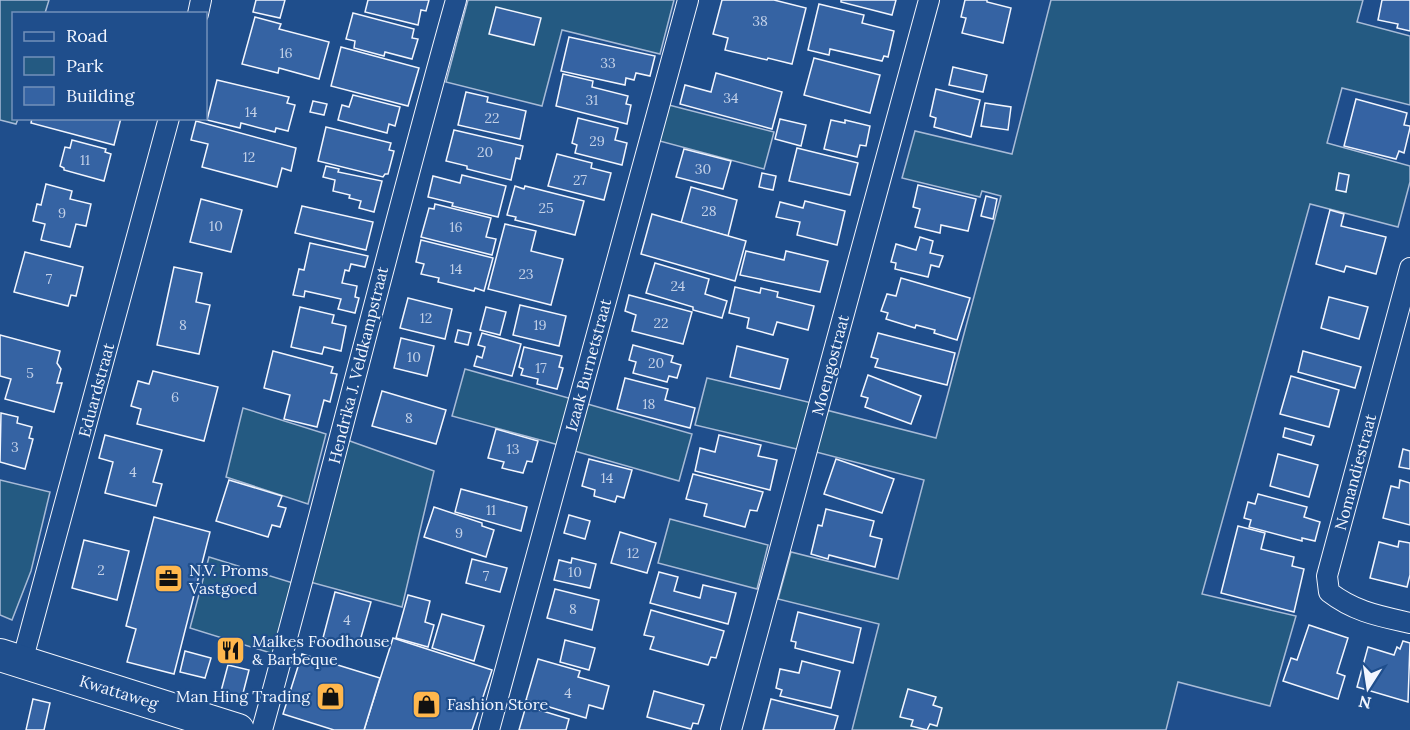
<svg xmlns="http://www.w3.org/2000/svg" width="1410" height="730" viewBox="0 0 1410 730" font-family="Lora,serif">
  <rect width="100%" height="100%" fill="#1f4e8c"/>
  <g fill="#245a82" stroke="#a8bbd7" stroke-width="1.5">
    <polygon points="0,0 49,0 45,13 14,14 14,118 18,119 16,124 0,120"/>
    <polygon points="468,0 674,0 660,54 562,30 542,106 446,82"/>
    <polygon points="1051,0 1363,0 1357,22 1410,36 1410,105 1342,88 1327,143 1410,166 1410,182 1398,227 1310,204 1202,594 1296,616 1270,706 1178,682 1166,730 852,730 879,624 778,599 791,552 898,579 924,480 816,452 826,410 936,438 1001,196 982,191 980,197 902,178 915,131 1012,154"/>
    <polygon points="665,104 774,132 764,169 656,140"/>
    <polygon points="465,369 572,399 559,445 452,416"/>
    <polygon points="707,378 812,403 801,450 695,425"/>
    <polygon points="584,403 692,434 679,481 571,450"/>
    <polygon points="243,408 326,434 308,504 226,477"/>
    <polygon points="347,440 434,471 402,607 310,582"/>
    <polygon points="0,480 50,492 31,571 12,620 0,615"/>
    <polygon points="670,519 768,545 757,589 658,563"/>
    <polygon points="209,557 293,583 274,654 190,628"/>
  </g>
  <g fill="#3563a3" stroke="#f2f6ff" stroke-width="1.5">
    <polygon points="256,0 285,0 280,18 253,12"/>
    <polygon points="368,0 429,0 426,11 421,10 418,25 365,12"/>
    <polygon points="722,0 774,0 806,8 792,64 768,58 767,60 725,50 728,38 713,34"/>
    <polygon points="841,0 896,0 892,15 841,2"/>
    <polygon points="965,0 987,0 987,2 1011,8 1003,43 962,33 966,18 961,17"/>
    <polygon points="1382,0 1410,0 1410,31 1397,28 1398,24 1378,20"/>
    <polygon points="819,4 864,15 862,23 894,31 888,57 884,56 882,61 830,49 829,55 808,50"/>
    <polygon points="496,7 541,18 534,45 489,34"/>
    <polygon points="353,13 414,29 412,38 418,39 412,59 385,52 384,56 354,48 355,41 346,39"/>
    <polygon points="255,17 281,24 279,29 329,42 319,79 279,68 278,73 242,64"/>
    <polygon points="569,37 655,56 650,76 636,73 634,80 626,78 625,85 561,71"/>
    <polygon points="341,47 419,68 408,106 331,86"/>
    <polygon points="814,58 880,75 870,113 804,95"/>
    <polygon points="953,67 987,75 983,92 949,85"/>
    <polygon points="716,73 782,92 772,129 680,104 685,85 711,92"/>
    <polygon points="563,74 593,81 592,87 628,96 626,104 631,105 627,124 556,106"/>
    <polygon points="217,80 289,97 287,103 295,105 288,131 276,128 275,132 241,123 240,128 207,120"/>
    <polygon points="936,89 980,100 971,137 934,127 936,118 930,116"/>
    <polygon points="466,92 488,97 487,102 526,111 520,139 458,125"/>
    <polygon points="353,95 400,107 395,126 389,124 387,133 338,120 342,105 349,107"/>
    <polygon points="1356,99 1407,113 1404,125 1410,126 1410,128 1404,153 1399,151 1396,159 1344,146"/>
    <polygon points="313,101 327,104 324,115 310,112"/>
    <polygon points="985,103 1011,107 1008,130 981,126"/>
    <polygon points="32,118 121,118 114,145 31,123"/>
    <polygon points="578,118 618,128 615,140 627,143 622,165 575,153 577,145 572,143"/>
    <polygon points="780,119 806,125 801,146 775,139"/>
    <polygon points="831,120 845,123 845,120 870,126 866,146 860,145 857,157 824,149"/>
    <polygon points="196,121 296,148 291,171 282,168 277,187 202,167 208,144 191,140"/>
    <polygon points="326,127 391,143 389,150 394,151 388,174 385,174 383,177 318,161"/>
    <polygon points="454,130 523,146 520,159 516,158 511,180 467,169 467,166 446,161"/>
    <polygon points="72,140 106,149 105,152 111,154 104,181 64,170 64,168 60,166 65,147 70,148"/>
    <polygon points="797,148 858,163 850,195 789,181"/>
    <polygon points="684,149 731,161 723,189 676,177"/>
    <polygon points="557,154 592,163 591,168 611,173 604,200 548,186"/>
    <polygon points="326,166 339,169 338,172 382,181 374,212 359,208 361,201 349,198 350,195 333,191 335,180 323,177"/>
    <polygon points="762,173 776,176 773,190 759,187"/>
    <polygon points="1339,173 1349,175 1346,192 1336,190"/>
    <polygon points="462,175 506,186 498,217 452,206 453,203 428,197 433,176 460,183"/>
    <polygon points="46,184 72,191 70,199 91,204 86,226 76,224 70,247 41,240 45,224 33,221 37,204 41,205"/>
    <polygon points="918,185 976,199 968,231 941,225 940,233 915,227 920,209 913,207"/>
    <polygon points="515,186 524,189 525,186 584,201 575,235 515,220 516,217 507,215"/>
    <polygon points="691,187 737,200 728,236 681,223"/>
    <polygon points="986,196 997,199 993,219 981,216"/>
    <polygon points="201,199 242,210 231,252 190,242"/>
    <polygon points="805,201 845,211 837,245 797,235 800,222 776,217 780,202 803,208"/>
    <polygon points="435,204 491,218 486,237 496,239 492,255 421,237 429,208 434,209"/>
    <polygon points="302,206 373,222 366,250 295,233"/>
    <polygon points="1330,210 1344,214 1341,226 1386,237 1376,274 1346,266 1344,272 1316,264"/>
    <polygon points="652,214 746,241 735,281 641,254"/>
    <polygon points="505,224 536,231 531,251 563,259 551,305 488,289"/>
    <polygon points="920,237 933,241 930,253 943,256 939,267 931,265 928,277 895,269 896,263 891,262 896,244 916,250"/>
    <polygon points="421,240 493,258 484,291 475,288 474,291 438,282 439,278 421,274 424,264 416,262"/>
    <polygon points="310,243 368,256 365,267 351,264 349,271 345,270 342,283 357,286 355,297 359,298 355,313 338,309 341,299 305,291 304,297 293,295 299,269 304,270"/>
    <polygon points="746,251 784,260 786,251 828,261 820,292 740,275"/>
    <polygon points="25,252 83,267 76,296 71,295 68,306 14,292"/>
    <polygon points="655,263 709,279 705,294 727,301 722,318 693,310 693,307 646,293"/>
    <polygon points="174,267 202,273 196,302 210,305 199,354 157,345"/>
    <polygon points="901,278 970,298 957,340 934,333 935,330 916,325 915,328 886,319 888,313 881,311 887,294 896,296"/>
    <polygon points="735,287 760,293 761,288 778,292 777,297 814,306 808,330 777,322 773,335 747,328 749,318 729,313"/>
    <polygon points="629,295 692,312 683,344 632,331 636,315 625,311"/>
    <polygon points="1329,297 1368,307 1359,339 1321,328"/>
    <polygon points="408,298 452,309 445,339 400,328"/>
    <polygon points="520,305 566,316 559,346 513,335"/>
    <polygon points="300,307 334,315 332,323 346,326 341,351 324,347 322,354 291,347"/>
    <polygon points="486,307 506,312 500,335 480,330"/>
    <polygon points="458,330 471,333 468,345 455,342"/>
    <polygon points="482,333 521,344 512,376 474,366 477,356 482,358 485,347 478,345"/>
    <polygon points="878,333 955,353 947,385 875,367 878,359 871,357"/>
    <polygon points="0,335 60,351 57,363 61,369 57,383 62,383 54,412 5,399 11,379 0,376"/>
    <polygon points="401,338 434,346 427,376 394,368"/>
    <polygon points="633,345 673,356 671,362 681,365 677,378 669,376 667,382 633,373 636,362 629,360"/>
    <polygon points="737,346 788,359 780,389 730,377"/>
    <polygon points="524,347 562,356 559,367 563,368 557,389 537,384 538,379 521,375 523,369 519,367"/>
    <polygon points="273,351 333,367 331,373 337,374 330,402 324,400 317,427 284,419 290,395 264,388"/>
    <polygon points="1303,351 1361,367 1355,388 1298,372"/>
    <polygon points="153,371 218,387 204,441 137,424 141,409 131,406 138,381 149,384"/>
    <polygon points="868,375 921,396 911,424 865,407 868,398 861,396"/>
    <polygon points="1291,376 1339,390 1329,427 1280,414"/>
    <polygon points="625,378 668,389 665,400 695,408 690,428 617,409"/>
    <polygon points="382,391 446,410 436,444 372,426"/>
    <polygon points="1,413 18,417 17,423 32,427 29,438 33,439 25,469 0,462"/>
    <polygon points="1285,428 1314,436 1311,445 1283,437"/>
    <polygon points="496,429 538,441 532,462 527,461 523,473 502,468 504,462 488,458"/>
    <polygon points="105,435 162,450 153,482 162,484 156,506 105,493 113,462 99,458"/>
    <polygon points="719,435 761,445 758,456 777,460 770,490 695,471 700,448 715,452"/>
    <polygon points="1403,449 1410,451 1410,469 1399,467"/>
    <polygon points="1278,454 1318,465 1309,497 1270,486"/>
    <polygon points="589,459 632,470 624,498 617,496 615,502 594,496 595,490 582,486"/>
    <polygon points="836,459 894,479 882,513 824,494"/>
    <polygon points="693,474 763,492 757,511 750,510 745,527 704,516 707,504 686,499"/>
    <polygon points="229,480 282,496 278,506 286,508 280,527 272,525 268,537 216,521"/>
    <polygon points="1400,480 1410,483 1410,525 1383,518 1391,486 1399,488"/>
    <polygon points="461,489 527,507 521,531 455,512"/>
    <polygon points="1258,494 1307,507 1304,517 1320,522 1315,541 1302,538 1302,541 1249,527 1251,520 1244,518 1248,502 1255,504"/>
    <polygon points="434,507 482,523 482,526 494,530 486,557 424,537"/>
    <polygon points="826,509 874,521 870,536 882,539 875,567 829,555 828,559 811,554 818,525 822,526"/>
    <polygon points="569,515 590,521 585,539 564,533"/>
    <polygon points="154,517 210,532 174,674 127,662 136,629 126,626"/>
    <polygon points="1238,526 1265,533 1261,549 1294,557 1292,566 1304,569 1294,612 1221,593"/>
    <polygon points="620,532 656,543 647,573 611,563"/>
    <polygon points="84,540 129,551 117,600 72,588"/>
    <polygon points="1399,541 1410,543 1410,575 1407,587 1370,578 1379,542 1398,547"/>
    <polygon points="572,558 596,564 590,588 554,580 559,560 571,563"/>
    <polygon points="472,559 507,568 500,592 466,583"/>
    <polygon points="659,572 678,577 674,591 700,598 703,585 736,593 728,624 650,603"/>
    <polygon points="555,589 599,600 592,630 547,618"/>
    <polygon points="335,592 371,602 358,648 323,638"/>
    <polygon points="408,595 430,601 425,622 434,625 428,647 396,638"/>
    <polygon points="651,610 724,631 716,658 711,657 708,665 650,649 654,637 644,635"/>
    <polygon points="798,612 861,628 853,663 795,648 796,642 791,641"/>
    <polygon points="442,614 484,626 474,661 432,648"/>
    <polygon points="1309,625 1348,638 1337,673 1345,676 1338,699 1283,681 1291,658 1297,660"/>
    <polygon points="393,638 492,670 472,730 364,730"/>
    <polygon points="223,639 243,644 239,661 219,656"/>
    <polygon points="565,640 595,648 589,670 560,662"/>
    <polygon points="1403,641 1410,643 1408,702 1357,687 1368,647 1394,655 1397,647 1400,649"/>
    <polygon points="185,651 211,658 205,678 180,672"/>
    <polygon points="302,654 380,678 364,730 334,730 283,714"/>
    <polygon points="538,659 580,671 578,677 609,686 603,709 589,705 586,718 526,700"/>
    <polygon points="802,661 840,671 831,708 780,696 782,690 776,688 780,669 799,673"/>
    <polygon points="228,665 249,670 241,701 220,695"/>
    <polygon points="908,689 936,697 933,705 942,708 937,726 930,724 927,730 911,726 913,720 900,717"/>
    <polygon points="654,691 704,705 698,724 693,723 691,729 647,717"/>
    <polygon points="33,699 50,703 44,730 26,730"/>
    <polygon points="771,699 838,716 834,730 763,730"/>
    <polygon points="526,706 569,719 566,730 519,730"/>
  </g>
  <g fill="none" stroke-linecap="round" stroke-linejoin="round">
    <defs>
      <g id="minor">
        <polyline points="198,14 201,0"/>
        <path d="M 1410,268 L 1327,576 L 1329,592 C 1355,612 1379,616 1410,623"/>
        <polyline points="22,662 169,118"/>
        <path d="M 262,730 C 329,487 388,243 456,0"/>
        <polyline points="489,730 688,0"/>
        <polyline points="731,730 929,0"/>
      </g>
      <polyline id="primary" points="0,655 238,730"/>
    </defs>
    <use href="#minor" stroke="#f2f6ff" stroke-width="22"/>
    <use href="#primary" stroke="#f2f6ff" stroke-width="34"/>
    <use href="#minor" stroke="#1f4e8c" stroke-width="20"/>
    <use href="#primary" stroke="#1f4e8c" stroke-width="32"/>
  </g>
  <defs>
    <symbol id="office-square" viewBox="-11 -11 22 22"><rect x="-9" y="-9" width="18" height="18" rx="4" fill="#ffb74d" stroke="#1f4e8c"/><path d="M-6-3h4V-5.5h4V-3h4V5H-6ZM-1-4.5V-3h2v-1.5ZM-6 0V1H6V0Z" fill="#111"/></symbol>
    <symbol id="restaurant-square" viewBox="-11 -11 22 22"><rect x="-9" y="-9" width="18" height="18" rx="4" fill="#ffb74d" stroke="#1f4e8c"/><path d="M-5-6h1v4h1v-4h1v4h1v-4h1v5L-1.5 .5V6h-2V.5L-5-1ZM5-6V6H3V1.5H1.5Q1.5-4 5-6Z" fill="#111"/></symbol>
    <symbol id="shop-square" viewBox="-11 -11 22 22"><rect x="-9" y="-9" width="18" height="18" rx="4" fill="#ffb74d" stroke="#1f4e8c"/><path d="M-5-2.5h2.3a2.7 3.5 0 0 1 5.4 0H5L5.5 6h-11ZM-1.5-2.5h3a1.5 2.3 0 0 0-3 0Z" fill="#111"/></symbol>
  </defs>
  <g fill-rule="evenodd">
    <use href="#office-square" x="152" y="562" width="33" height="33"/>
    <use href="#restaurant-square" x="214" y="634" width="33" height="33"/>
    <use href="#shop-square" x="314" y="680" width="33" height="33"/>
    <use href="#shop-square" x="410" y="688" width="33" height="33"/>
  </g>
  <g text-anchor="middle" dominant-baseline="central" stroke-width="4.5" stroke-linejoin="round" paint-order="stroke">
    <g font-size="14" fill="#c3d1e8">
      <text x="760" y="21">38</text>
      <text x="286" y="53">16</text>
      <text x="608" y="63">33</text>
      <text x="731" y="98">34</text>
      <text x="592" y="100">31</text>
      <text x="251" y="112">14</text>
      <text x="492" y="118">22</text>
      <text x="597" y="141">29</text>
      <text x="485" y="152">20</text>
      <text x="249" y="157">12</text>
      <text x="85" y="160">11</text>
      <text x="703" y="169">30</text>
      <text x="580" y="180">27</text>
      <text x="546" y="208">25</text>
      <text x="709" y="211">28</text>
      <text x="62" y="213">9</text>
      <text x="216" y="226">10</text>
      <text x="456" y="227">16</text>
      <text x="456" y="269">14</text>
      <text x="526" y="274">23</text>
      <text x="49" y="279">7</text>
      <text x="678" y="286">24</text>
      <text x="426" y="318">12</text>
      <text x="661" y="323">22</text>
      <text x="183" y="325">8</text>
      <text x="540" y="325">19</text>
      <text x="414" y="357">10</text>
      <text x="656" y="363">20</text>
      <text x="541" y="368">17</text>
      <text x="30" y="373">5</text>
      <text x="175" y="397">6</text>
      <text x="649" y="404">18</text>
      <text x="409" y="418">8</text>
      <text x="15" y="447">3</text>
      <text x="513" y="449">13</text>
      <text x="133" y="472">4</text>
      <text x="607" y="478">14</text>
      <text x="491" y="510">11</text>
      <text x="459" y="533">9</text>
      <text x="633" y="553">12</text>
      <text x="101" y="570">2</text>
      <text x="575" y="572">10</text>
      <text x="486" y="576">7</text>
      <text x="573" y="609">8</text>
      <text x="347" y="620">4</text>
      <text x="568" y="693">4</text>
    </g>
    <g font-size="16" fill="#f2f6ff" stroke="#1f4e8c">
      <text transform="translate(358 365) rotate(-76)">Hendrika J. Veldkampstraat</text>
      <text transform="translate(588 365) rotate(-75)">Izaak Burnetstraat</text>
      <text transform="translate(830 365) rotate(-75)">Moengostraat</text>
      <text transform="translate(96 390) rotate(-75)">Eduardstraat</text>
      <text transform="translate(1355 472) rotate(-75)">Nomandiestraat</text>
      <text transform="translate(119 692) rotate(17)">Kwattaweg</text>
    </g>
    <g font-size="16" fill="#f2f6ff" stroke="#1f4e8c" text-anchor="start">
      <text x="189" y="570">N.V. Proms<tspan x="189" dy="18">Vastgoed</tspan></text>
      <text x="252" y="641">Malkes Foodhouse<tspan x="252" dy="18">&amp; Barbeque</tspan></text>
      <text x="310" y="696" text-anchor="end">Man Hing Trading</text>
      <text x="447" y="704">Fashion Store</text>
    </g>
  </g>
  <rect x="12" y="12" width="195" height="108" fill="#1f4e8c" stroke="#7391ba" stroke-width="1.5"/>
  <rect x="24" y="32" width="30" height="9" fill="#1f4e8c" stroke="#7391ba" stroke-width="1.5"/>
  <text x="66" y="42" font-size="18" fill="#f2f6ff">Road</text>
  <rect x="24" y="57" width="30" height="18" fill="#245a82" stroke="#7391ba" stroke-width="1.5"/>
  <text x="66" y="72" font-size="18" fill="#f2f6ff">Park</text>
  <rect x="24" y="87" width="30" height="18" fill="#3563a3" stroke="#7391ba" stroke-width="1.5"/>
  <text x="66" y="102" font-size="18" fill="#f2f6ff">Building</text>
  <g transform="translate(1368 688) rotate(192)" stroke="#1f4e8c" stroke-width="4.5" paint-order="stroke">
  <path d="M0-4.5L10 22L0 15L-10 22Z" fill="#f2f6ff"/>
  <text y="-9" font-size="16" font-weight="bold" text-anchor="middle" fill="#f2f6ff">N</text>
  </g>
</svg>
